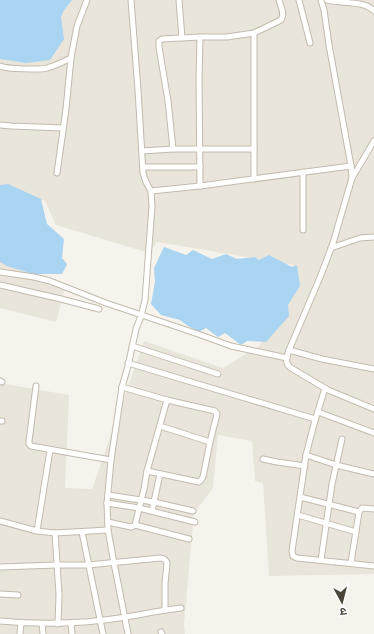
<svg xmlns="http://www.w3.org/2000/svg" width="374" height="634" viewBox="0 0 374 634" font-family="'DM Sans','Noto Sans Devanagari',sans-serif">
  <rect width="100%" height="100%" fill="#f6f3ec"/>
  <g fill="#eae5da">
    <polygon points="0,0 374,0 374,574 269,576 263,483 255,481 252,441 218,435 213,488 194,513 184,624 185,634 0,634 0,383 69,395 65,488 92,489 144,341 223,368 259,346 296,284 293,265 157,242 149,253 56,225 45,201 0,189"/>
    <polygon points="0,262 66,284 56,322 0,308"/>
  </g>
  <g fill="#a9d4f2">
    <polygon points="0,0 72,0 64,10 61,17 64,39 50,60 26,63 0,59"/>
    <polygon points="8,184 41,199 47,224 64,239 62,258 67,264 62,274 33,274 7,266 0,262 0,185"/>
    <polygon points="164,247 186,255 193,250 212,259 226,254 237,259 255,257 259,260 269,255 292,267 297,265 300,286 288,305 289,316 266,342 247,341 241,345 225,333 218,337 206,328 199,332 188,326 180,320 161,315 151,304 155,282 154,268"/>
  </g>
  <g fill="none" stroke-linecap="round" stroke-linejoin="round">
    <defs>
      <g id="minor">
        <polyline points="179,0 182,38"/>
        <polyline points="299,0 310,43"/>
        <path d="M 321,0 L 324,10 L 329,45 L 351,166 L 352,178 L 333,243 L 321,275 L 289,350 C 287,357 284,363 291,368 L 328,390 L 374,409"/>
        <path d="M 327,0 C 341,4 364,0 374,11"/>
        <polyline points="254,33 254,179"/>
        <polyline points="200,37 199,79 200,186"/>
        <path d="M 0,66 C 7,69 40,70 47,68 C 55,66 63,62 71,58"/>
        <polyline points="0,125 11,126 63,128"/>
        <path d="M 173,149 L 168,101 L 159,47 L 159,41 L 162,39 L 200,37 L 227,37 L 254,33 L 281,20 C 285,14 281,7 279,0"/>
        <polyline points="142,151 173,149 254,149"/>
        <polyline points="143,167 200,167"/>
        <polyline points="303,172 303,230"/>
        <polyline points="57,173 66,109 71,58 77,26 87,0"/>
        <polyline points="352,178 374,141"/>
        <polyline points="151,191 200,186 351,166"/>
        <polyline points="331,248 360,238 374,237"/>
        <polyline points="0,272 34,277 50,281 106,303 198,334 231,346 287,358"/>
        <polyline points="0,285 61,299 99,309"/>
        <polyline points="132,346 218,374"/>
        <polyline points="289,350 322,359 374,369"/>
        <polyline points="128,363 315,419"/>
        <polyline points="0,381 2,382"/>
        <polyline points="36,386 29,441 29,444 31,446 111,460"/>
        <polyline points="122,387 167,400 215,411 217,414 210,442 203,477 201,480 199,482 147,471"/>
        <polyline points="325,388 314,424 306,455 292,551 293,556 297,558 374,566"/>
        <polyline points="318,412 374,433"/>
        <polyline points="0,421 2,421"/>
        <polyline points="160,426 210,442"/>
        <polyline points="306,455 336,465 374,474"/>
        <polyline points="263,459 277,462 305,466"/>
        <polyline points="108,495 154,502 193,511"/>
        <polyline points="300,497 359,512"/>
        <polyline points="107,503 139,508 195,522"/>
        <polyline points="152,511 160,474"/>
        <polyline points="298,515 356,532"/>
        <polyline points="0,521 37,531 55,533 108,530"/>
        <polyline points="108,522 131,527 134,526 135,525 144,489 147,471 167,400"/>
        <polyline points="135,525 189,539"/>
        <polyline points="37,531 50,450"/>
        <polyline points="82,532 103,634"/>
        <polyline points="55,533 59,594 58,624"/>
        <polyline points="321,560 332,484 342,439"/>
        <polyline points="351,563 359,512 362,508 374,509"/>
        <path d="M 0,567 L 57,565 L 88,565 L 161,558 C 164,559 166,559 167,563 L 165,584 L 165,610"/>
        <polyline points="0,594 18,595"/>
        <path d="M 0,621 C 43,625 84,624 126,617 C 144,614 162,610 181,608"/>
        <polyline points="42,624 43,634"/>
        <polyline points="71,624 72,634"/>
        <polyline points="161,632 162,634"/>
        <polyline points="20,634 21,623"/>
        <polyline points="128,634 114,563 108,530 107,503 111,460 122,387 128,366 136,329 141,316 145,300 152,206 151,191 146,182 143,173 138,90 131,0"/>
      </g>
    </defs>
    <use href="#minor" stroke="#c2bbae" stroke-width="7"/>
    <use href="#minor" stroke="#fff" stroke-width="5"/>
  </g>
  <g transform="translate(342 602) rotate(173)" stroke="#ffffff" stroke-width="3" paint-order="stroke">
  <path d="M0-3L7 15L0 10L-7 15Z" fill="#4b4439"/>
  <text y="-6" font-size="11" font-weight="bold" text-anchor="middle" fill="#4b4439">उ</text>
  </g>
</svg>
